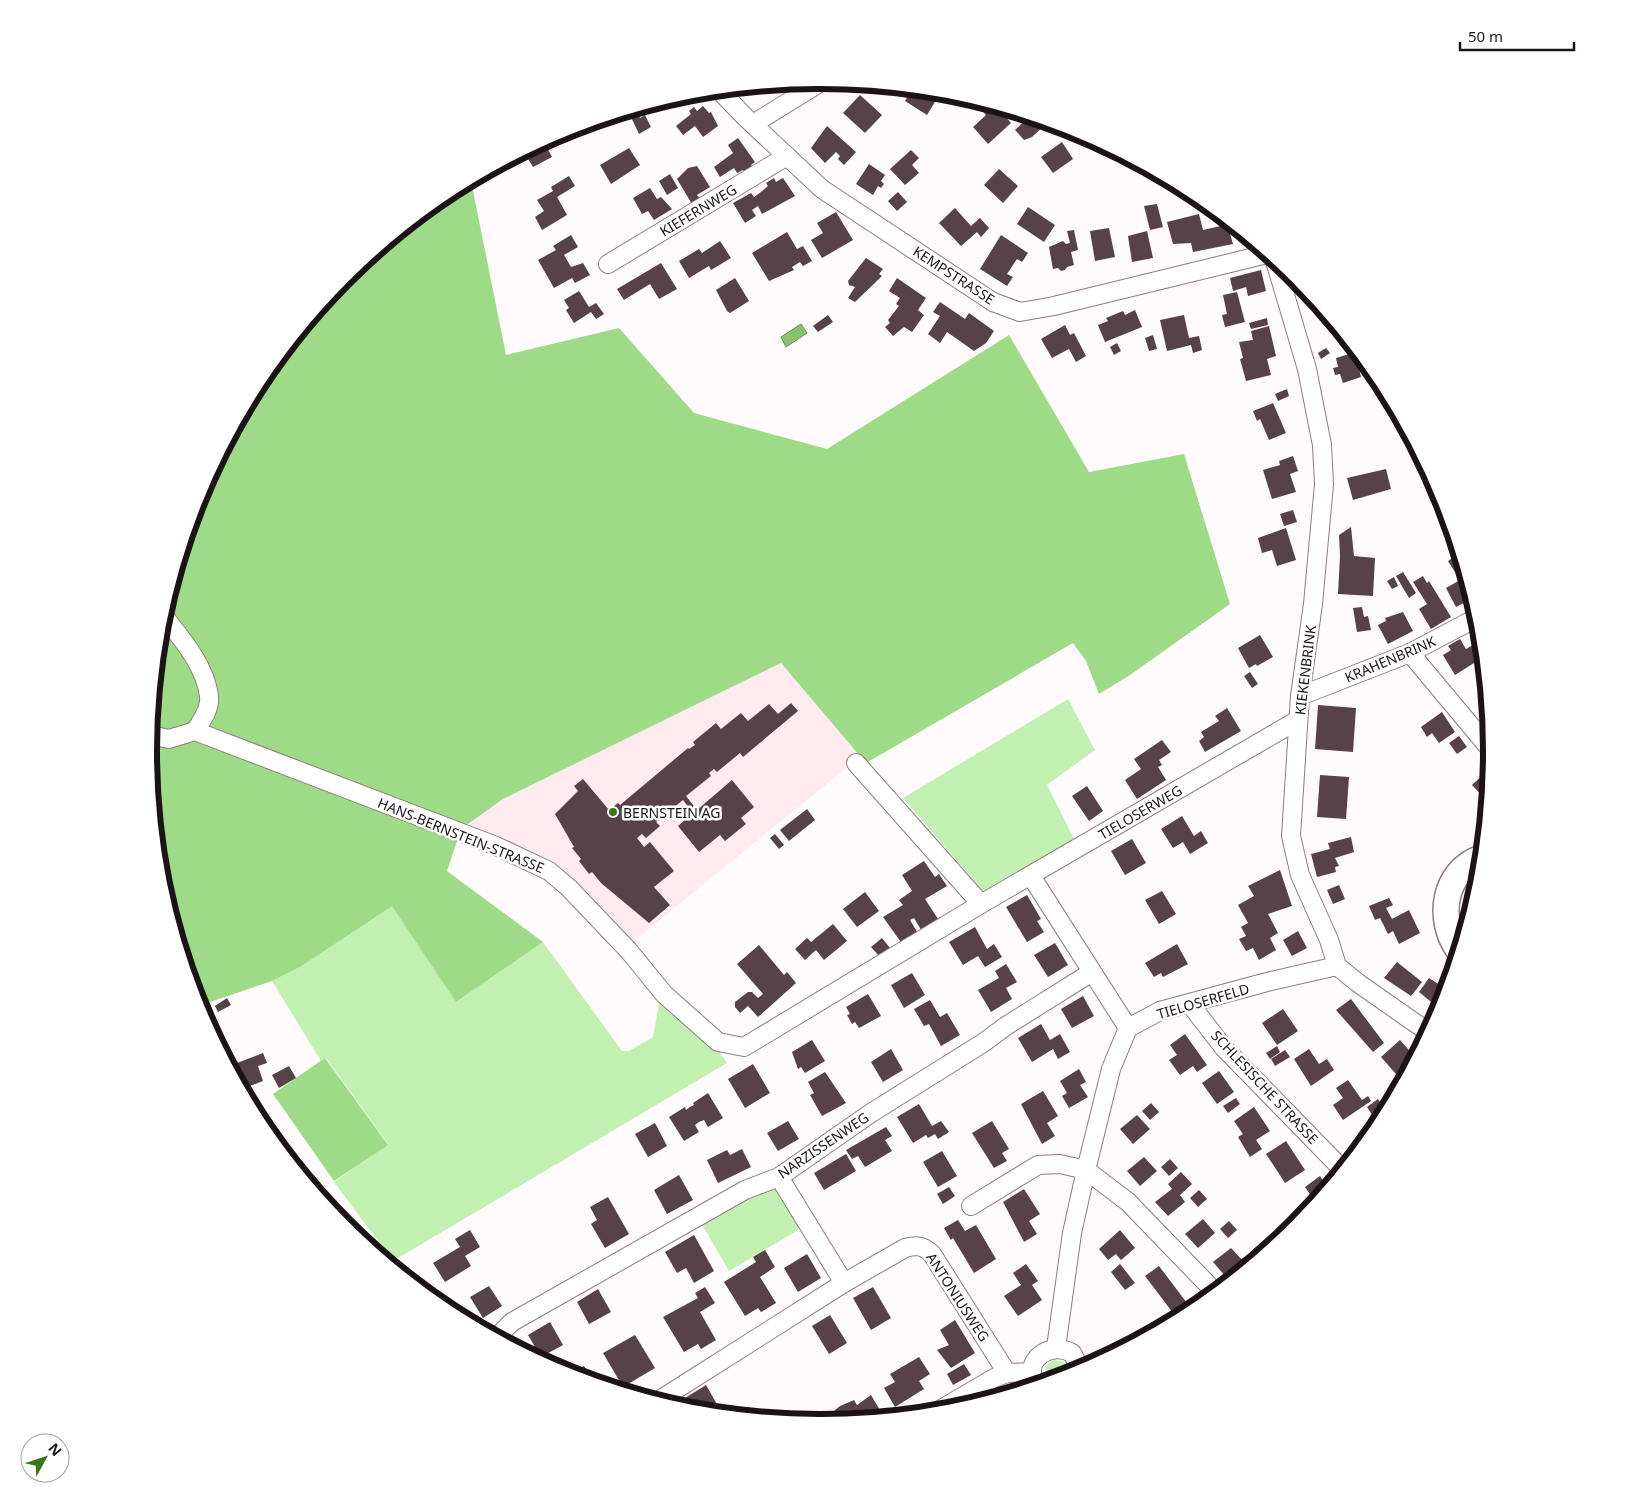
<svg xmlns="http://www.w3.org/2000/svg" width="1640" height="1503" viewBox="0 0 1640 1503" font-family="'Noto Sans',sans-serif">
  <rect width="100%" height="100%" fill="#fffafb"/>
  <polygon fill="#ffeaf0" points="781,663 861,756 630,944 584,893 466,826 503,799"/>
  <g fill="#c2f0b1">
    <polygon points="1068,699 1095,750 1047,785 1076,843 991,892 982,890 903,798"/>
    <polygon points="392,905 456,1002 543,942 622,1051 629,1051 653,1037 661,993 715,1045 727,1063 393,1261 334,1182 388,1144 326,1058 321,1061 272,981 300,967"/>
    <polygon points="770,1188 779,1191 797,1219 798,1230 729,1271 700,1221 761,1189"/>
    <polygon points="1055,1360 1064,1362 1067,1375 1051,1380 1046,1369 1049,1363"/>
  </g>
  <g fill="#9edb87">
    <polygon points="471,181 506,355 619,328 694,413 827,449 1009,335 1089,472 1184,454 1230,604 1130,675 1099,694 1086,661 1073,643 866,763 781,663 503,799 461,829 447,871 543,942 456,1002 392,906 300,967 272,981 207,1003 200,1009 161,882 149,751 161,620 200,494 262,378 345,276 447,193"/>
    <polygon points="325,1058 388,1145 334,1181 273,1094"/>
  </g>
  <polygon fill="#87c370" stroke="#678e55" points="801,324 807,333 786,347 781,337"/>
  <g fill="#564248">
    <polygon points="912,89 929,91 938,97 927,115 905,101"/>
    <polygon points="683,95 660,109 656,103 663,101"/>
    <polygon points="860,95 882,115 865,133 843,113"/>
    <polygon points="983,103 996,106 1011,123 988,144 973,127 986,115 979,107"/>
    <polygon points="703,106 709,113 711,112 718,126 703,137 695,126 683,135 676,126 691,114 689,111 694,107 697,111"/>
    <polygon points="637,113 640,118 645,115 651,127 639,134 631,117"/>
    <polygon points="1029,117 1048,122 1032,137 1024,140 1015,130"/>
    <polygon points="827,126 856,152 844,165 838,159 840,156 836,152 825,163 811,148"/>
    <polygon points="738,138 755,162 751,165 753,168 745,173 743,170 737,173 734,168 720,177 714,167 733,153 728,145"/>
    <polygon points="544,142 552,157 533,167 524,152"/>
    <polygon points="1062,142 1073,159 1053,173 1041,157"/>
    <polygon points="629,148 640,165 611,184 600,165"/>
    <polygon points="911,150 919,158 912,165 919,173 905,185 890,169"/>
    <polygon points="869,164 885,175 881,181 884,184 881,188 878,186 873,195 856,184"/>
    <polygon points="697,166 710,187 697,195 700,199 692,204 677,179 688,168"/>
    <polygon points="999,169 1018,186 1003,203 984,185"/>
    <polygon points="670,174 678,188 667,195 659,181"/>
    <polygon points="569,176 575,186 557,197 567,215 542,230 535,217 544,211 537,200 553,191 551,187"/>
    <polygon points="774,178 776,182 783,178 795,196 762,214 758,206 752,210 756,216 745,223 733,203 751,193 754,197 761,192 768,186 766,183"/>
    <polygon points="650,188 657,199 661,197 672,209 654,220 648,211 642,214 633,198"/>
    <polygon points="898,192 907,202 897,211 888,201"/>
    <polygon points="1157,204 1163,227 1150,230 1144,206"/>
    <polygon points="1028,207 1055,225 1044,242 1017,224"/>
    <polygon points="955,208 971,226 980,218 989,228 981,237 977,232 961,246 939,223"/>
    <polygon points="836,212 853,240 822,258 811,240 823,233 817,223"/>
    <polygon points="1199,214 1203,230 1225,225 1228,227 1233,244 1193,252 1191,243 1173,244 1167,222"/>
    <polygon points="1109,228 1115,257 1095,261 1090,231"/>
    <polygon points="1074,230 1078,250 1071,252 1074,265 1067,267 1065,270 1061,271 1058,268 1053,269 1049,247 1063,241 1066,244 1070,243 1067,231"/>
    <polygon points="1147,231 1153,258 1132,262 1128,236"/>
    <polygon points="787,232 797,249 803,246 812,261 803,266 800,262 792,267 794,270 769,281 752,253"/>
    <polygon points="571,235 578,247 564,255 571,267 583,263 590,275 575,283 572,278 554,288 538,260 556,250 553,246"/>
    <polygon points="1001,235 1028,253 1022,262 1017,259 1007,274 1013,277 1007,286 980,269"/>
    <polygon points="720,241 731,258 711,270 709,266 689,278 679,261 699,249 702,253"/>
    <polygon points="866,258 883,269 879,274 882,276 855,302 848,298 855,287 849,285 848,281"/>
    <polygon points="661,263 677,289 659,299 650,284 624,300 617,289"/>
    <polygon points="1261,270 1266,291 1248,296 1246,287 1233,291 1230,278"/>
    <polygon points="735,278 749,301 730,313 727,311 716,290"/>
    <polygon points="897,278 926,298 918,310 924,315 912,332 904,327 893,336 885,327 890,323 888,320 899,306 896,304 900,298 889,291"/>
    <polygon points="579,291 589,307 596,303 604,314 596,319 591,312 574,323 566,310 569,308 564,300"/>
    <polygon points="1237,292 1245,322 1225,327 1222,315 1227,314 1223,295"/>
    <polygon points="940,302 965,319 969,313 994,331 986,343 974,351 947,332 940,343 928,334 940,316 933,312"/>
    <polygon points="1135,310 1142,327 1105,342 1098,325 1108,321 1106,318 1123,311 1125,315"/>
    <polygon points="828,315 833,322 818,332 813,326"/>
    <polygon points="1184,315 1189,338 1199,336 1202,350 1193,353 1191,345 1167,351 1160,320"/>
    <polygon points="1267,318 1268,325 1251,329 1249,323"/>
    <polygon points="1065,325 1070,335 1074,333 1086,356 1076,362 1069,349 1052,358 1041,339"/>
    <polygon points="1269,326 1276,356 1267,359 1271,375 1246,381 1240,359 1243,358 1239,342 1253,340 1251,331"/>
    <polygon points="1153,335 1157,349 1149,351 1145,338"/>
    <polygon points="1117,343 1121,351 1114,355 1110,347"/>
    <polygon points="1326,348 1330,353 1321,359 1318,353"/>
    <polygon points="1356,352 1365,362 1358,364 1361,377 1343,383 1340,374 1335,375 1333,368 1338,367 1336,358"/>
    <polygon points="1287,389 1289,396 1278,401 1275,394"/>
    <polygon points="1273,403 1286,433 1269,440 1260,419 1257,421 1253,411"/>
    <polygon points="1293,456 1298,471 1290,474 1296,492 1272,499 1263,470 1280,465 1279,461"/>
    <polygon points="1386,469 1391,489 1353,500 1347,478"/>
    <polygon points="1293,510 1297,522 1284,526 1280,514"/>
    <polygon points="1351,527 1354,556 1375,558 1373,596 1338,594 1340,556 1339,535"/>
    <polygon points="1286,528 1296,560 1277,566 1272,550 1262,553 1258,538"/>
    <polygon points="1459,554 1471,599 1456,607 1446,588 1460,580 1448,561"/>
    <polygon points="1403,572 1416,593 1409,598 1396,576"/>
    <polygon points="1423,576 1427,583 1429,581 1451,617 1431,629 1419,609 1427,604 1413,582"/>
    <polygon points="1394,577 1398,586 1392,589 1387,581"/>
    <polygon points="1362,607 1364,617 1368,616 1371,630 1357,632 1353,608"/>
    <polygon points="1403,612 1413,631 1388,644 1378,625 1386,621 1385,618"/>
    <polygon points="1260,635 1273,657 1257,666 1256,664 1249,668 1238,648"/>
    <polygon points="1460,639 1466,649 1478,642 1481,646 1482,658 1455,675 1443,655 1451,650 1448,646"/>
    <polygon points="1250,672 1258,684 1252,688 1244,676"/>
    <polygon points="791,703 798,711 743,757 740,753 717,772 714,769 709,773 711,776 686,796 697,810 732,780 754,807 741,818 746,824 725,841 720,835 699,852 678,826 693,813 683,800 656,822 660,826 646,838 642,834 637,838 644,847 650,842 674,871 654,887 670,905 649,923 601,883 592,872 589,874 579,861 581,859 572,848 574,847 555,814 578,791 574,786 583,779 609,810 618,803 620,805 688,748 689,749 695,745 693,742 716,723 721,729 741,713 748,721 769,704 778,714"/>
    <polygon points="1318,705 1356,708 1353,752 1315,749"/>
    <polygon points="1227,708 1241,731 1205,752 1199,741 1204,737 1201,732 1219,721 1215,716"/>
    <polygon points="1442,712 1455,732 1439,743 1432,733 1427,737 1421,727"/>
    <polygon points="1459,736 1467,747 1457,754 1449,743"/>
    <polygon points="1162,740 1171,752 1159,760 1162,765 1158,767 1166,780 1137,799 1125,780 1141,769 1134,759"/>
    <polygon points="1488,770 1490,772 1487,801 1472,785"/>
    <polygon points="1320,775 1349,777 1346,819 1317,817"/>
    <polygon points="1087,786 1103,811 1089,821 1072,796"/>
    <polygon points="807,809 815,820 789,841 780,830"/>
    <polygon points="1182,816 1194,836 1201,831 1208,843 1190,854 1183,842 1173,848 1161,829"/>
    <polygon points="775,834 784,845 779,849 770,838"/>
    <polygon points="1351,837 1354,852 1335,858 1339,866 1335,867 1336,872 1317,877 1311,854 1330,849 1328,843"/>
    <polygon points="1132,839 1146,863 1125,875 1111,851"/>
    <polygon points="924,861 935,877 939,874 947,886 925,899 940,922 923,933 914,918 910,920 919,935 903,945 883,917 903,905 899,900 912,891 902,875"/>
    <polygon points="1280,870 1292,906 1268,914 1278,933 1270,938 1276,950 1259,960 1253,948 1246,951 1239,939 1246,936 1241,927 1248,923 1238,905 1254,896 1248,886"/>
    <polygon points="1339,885 1345,899 1333,904 1327,890"/>
    <polygon points="1162,891 1176,914 1159,924 1145,900"/>
    <polygon points="865,892 879,911 857,927 843,909"/>
    <polygon points="1027,895 1041,919 1037,921 1044,932 1027,942 1006,907"/>
    <polygon points="1389,898 1393,905 1386,908 1392,919 1409,910 1420,933 1399,944 1393,931 1388,934 1380,918 1375,920 1369,906"/>
    <polygon points="833,924 847,941 824,960 816,950 805,960 795,949 807,938 811,942"/>
    <polygon points="975,927 987,949 994,944 1002,957 985,967 978,956 963,965 949,942"/>
    <polygon points="1298,931 1307,948 1292,956 1283,940"/>
    <polygon points="882,938 890,948 880,957 871,947"/>
    <polygon points="1055,943 1068,965 1048,977 1034,955"/>
    <polygon points="1177,944 1188,964 1163,977 1161,973 1154,977 1145,963"/>
    <polygon points="759,945 784,975 787,972 796,983 758,1017 748,1006 740,1013 735,1007 735,1002 748,992 752,992 758,998 763,994 737,964"/>
    <polygon points="1397,962 1422,982 1411,996 1384,978"/>
    <polygon points="1006,964 1017,982 1006,988 1012,999 991,1012 978,990 999,978 995,971"/>
    <polygon points="912,973 925,995 904,1008 891,985"/>
    <polygon points="1429,978 1446,989 1435,1018 1430,1014 1436,1006 1419,992"/>
    <polygon points="868,994 881,1016 859,1028 855,1022 852,1024 847,1015 850,1014 846,1007"/>
    <polygon points="1083,996 1094,1016 1072,1028 1061,1009"/>
    <polygon points="227,998 231,1005 218,1012 215,1006"/>
    <polygon points="1351,999 1384,1043 1373,1052 1336,1010"/>
    <polygon points="930,1000 940,1017 947,1013 960,1035 941,1046 929,1024 924,1026 914,1009"/>
    <polygon points="1283,1009 1298,1031 1277,1045 1262,1023"/>
    <polygon points="1041,1024 1050,1040 1060,1034 1070,1052 1058,1059 1053,1049 1032,1062 1018,1038"/>
    <polygon points="1185,1034 1207,1065 1197,1072 1193,1066 1180,1075 1169,1060 1177,1055 1170,1045"/>
    <polygon points="812,1040 825,1061 805,1073 801,1067 798,1069 792,1052"/>
    <polygon points="1400,1040 1415,1057 1402,1081 1381,1057"/>
    <polygon points="1277,1046 1280,1052 1270,1059 1266,1053"/>
    <polygon points="891,1049 903,1070 883,1082 871,1062"/>
    <polygon points="1309,1049 1319,1064 1327,1059 1334,1070 1311,1086 1294,1059"/>
    <polygon points="1285,1050 1290,1057 1275,1066 1271,1059"/>
    <polygon points="263,1053 267,1063 258,1066 263,1081 247,1087 237,1063"/>
    <polygon points="753,1064 770,1093 745,1108 728,1079"/>
    <polygon points="289,1066 296,1078 279,1088 272,1075"/>
    <polygon points="1079,1069 1086,1082 1080,1085 1088,1097 1069,1108 1062,1096 1067,1093 1060,1081"/>
    <polygon points="1219,1071 1234,1092 1217,1104 1202,1083"/>
    <polygon points="825,1072 846,1103 822,1116 810,1095 814,1093 808,1082"/>
    <polygon points="1348,1080 1362,1100 1368,1096 1371,1101 1343,1120 1333,1105 1343,1098 1336,1088"/>
    <polygon points="1043,1091 1058,1116 1047,1123 1055,1136 1042,1144 1021,1104"/>
    <polygon points="708,1093 723,1118 708,1127 704,1120 699,1122 695,1125 699,1132 684,1141 669,1117 685,1107 686,1110 690,1107 694,1105 693,1103"/>
    <polygon points="1236,1098 1240,1104 1228,1113 1223,1106"/>
    <polygon points="1378,1099 1386,1111 1375,1119 1367,1107"/>
    <polygon points="1151,1103 1159,1112 1150,1120 1142,1111"/>
    <polygon points="919,1104 932,1126 941,1121 949,1132 938,1139 935,1134 928,1138 926,1135 913,1143 897,1117"/>
    <polygon points="1254,1107 1270,1131 1256,1140 1262,1149 1250,1157 1238,1137 1243,1134 1234,1121"/>
    <polygon points="1137,1115 1150,1129 1133,1144 1120,1129"/>
    <polygon points="788,1121 799,1139 778,1151 767,1133"/>
    <polygon points="992,1121 1009,1149 1002,1153 1007,1161 994,1168 972,1133"/>
    <polygon points="655,1123 667,1146 648,1157 635,1134"/>
    <polygon points="886,1127 892,1136 885,1140 892,1151 865,1167 858,1156 852,1159 846,1150"/>
    <polygon points="1286,1141 1305,1170 1285,1183 1266,1154"/>
    <polygon points="742,1149 751,1167 718,1183 707,1160 727,1150 730,1155"/>
    <polygon points="942,1151 957,1176 938,1187 923,1162"/>
    <polygon points="846,1154 856,1171 824,1190 814,1173"/>
    <polygon points="1144,1157 1157,1171 1140,1186 1127,1171"/>
    <polygon points="1170,1159 1178,1168 1169,1176 1161,1167"/>
    <polygon points="1181,1172 1192,1184 1180,1195 1185,1202 1168,1216 1155,1202 1172,1189 1168,1184"/>
    <polygon points="679,1175 693,1200 667,1214 654,1190"/>
    <polygon points="1320,1176 1327,1187 1315,1202 1305,1187"/>
    <polygon points="949,1187 955,1196 943,1204 937,1194"/>
    <polygon points="1024,1189 1040,1214 1029,1221 1037,1234 1024,1242 1003,1202"/>
    <polygon points="1199,1190 1207,1199 1198,1207 1190,1198"/>
    <polygon points="608,1197 629,1234 605,1248 591,1224 597,1220 590,1207"/>
    <polygon points="1203,1219 1215,1233 1198,1248 1185,1234"/>
    <polygon points="958,1220 965,1231 976,1225 996,1259 974,1273 953,1238 951,1240 944,1228"/>
    <polygon points="1229,1221 1237,1230 1228,1238 1220,1229"/>
    <polygon points="470,1230 480,1247 465,1256 471,1266 445,1282 433,1263 460,1247 455,1239"/>
    <polygon points="1120,1230 1135,1248 1121,1260 1116,1254 1108,1260 1099,1249"/>
    <polygon points="694,1235 714,1271 694,1283 686,1268 677,1273 665,1252"/>
    <polygon points="1231,1248 1243,1261 1226,1277 1213,1262"/>
    <polygon points="765,1250 775,1267 760,1277 776,1303 761,1312 758,1308 745,1316 724,1282 756,1262 753,1257"/>
    <polygon points="807,1254 821,1278 798,1292 784,1268"/>
    <polygon points="1026,1264 1038,1281 1032,1285 1042,1300 1018,1316 1004,1296 1021,1285 1013,1273"/>
    <polygon points="1120,1264 1135,1283 1125,1290 1111,1272"/>
    <polygon points="1159,1266 1187,1303 1173,1313 1145,1276"/>
    <polygon points="489,1286 502,1306 483,1318 470,1297"/>
    <polygon points="705,1287 715,1303 700,1312 716,1340 701,1349 698,1344 684,1352 663,1317 698,1298 695,1293"/>
    <polygon points="873,1287 891,1318 871,1330 853,1298"/>
    <polygon points="598,1289 611,1312 589,1324 577,1302"/>
    <polygon points="830,1315 847,1343 829,1354 812,1326"/>
    <polygon points="955,1320 975,1353 951,1368 937,1350 949,1345 940,1330"/>
    <polygon points="550,1322 563,1345 541,1357 528,1335"/>
    <polygon points="635,1335 655,1368 623,1387 603,1353"/>
    <polygon points="919,1357 930,1374 919,1381 924,1389 895,1407 884,1388 895,1382 890,1374"/>
    <polygon points="964,1364 971,1375 953,1385 947,1374"/>
    <polygon points="584,1366 593,1381 570,1374"/>
    <polygon points="706,1385 718,1406 708,1412 693,1410 685,1398"/>
    <polygon points="871,1395 881,1412 871,1418 838,1421 833,1417 834,1411 840,1406 854,1400 857,1405"/>
  </g>
  <g fill="none" stroke-linecap="round" stroke-linejoin="round">
    <defs>
      <g id="minor">
        <polyline points="719,90 745,117 822,189 993,302 1020,312 1054,306 1267,254"/>
        <polyline points="753,124 824,80"/>
        <polyline points="1275,261 1307,369 1322,445 1324,484 1313,604 1300,696 1291,836 1300,875 1329,940 1337,966 1358,983 1428,1032"/>
        <polyline points="608,264 787,156"/>
        <path d="M 163,615 C 181,638 205,665 209,696 C 211,708 201,722 195,731"/>
        <polyline points="1410,653 1491,750"/>
        <polyline points="1300,696 1410,653 1478,617"/>
        <polyline points="150,735 169,739 195,731 496,846 549,871 569,888 629,951 664,994 718,1042 744,1047 981,904 1298,720"/>
        <polyline points="856,763 981,904"/>
        <polyline points="1031,876 1128,1028"/>
        <polyline points="1190,1004 1224,1048 1342,1169"/>
        <polyline points="779,1177 844,1283"/>
        <polyline points="971,1206 1038,1165 1060,1164 1086,1170 1128,1202 1215,1292"/>
        <polyline points="497,1337 512,1322 745,1190 779,1177 871,1113 983,1043 1006,1026 1092,972"/>
        <polyline points="1056,1348 1072,1233 1086,1170 1111,1069 1128,1028 1160,1011 1267,982 1337,966"/>
        <path d="M 1035,1385 C 1022,1359 1051,1341 1072,1353 L 1081,1370"/>
        <path d="M 658,1401 L 844,1283 L 905,1248 C 916,1245 923,1245 932,1254 L 1007,1373"/>
        <polyline points="938,1411 994,1378 1007,1373 1032,1372"/>
      </g>
      <path id="secondary" d="M 1458,949 C 1437,919 1443,872 1481,858"/>
    </defs>
    <use href="#minor" stroke="#917a81" stroke-width="20"/>
    <use href="#secondary" stroke="#917a81" stroke-width="28"/>
    <use href="#minor" stroke="#fff" stroke-width="18"/>
    <use href="#secondary" stroke="#fff" stroke-width="25"/>
  </g>
  <circle fill="#377715" stroke="#fff" stroke-width="2" cx="613" cy="812" r="5"/>
  <g text-anchor="middle" dominant-baseline="central" stroke-width="5" stroke-linejoin="round" paint-order="stroke">
    <g font-size="14" fill="#1c1316" stroke="#fff">
      <text transform="translate(698 210) rotate(-31)">KIEFERNWEG</text>
      <text transform="translate(954 275) rotate(33)">KEMPSTRASSE</text>
      <text transform="translate(1390 659) rotate(-23)">KRAHENBRINK</text>
      <text transform="translate(1305 670) rotate(-83)">KIEKENBRINK</text>
      <text transform="translate(1140 812) rotate(-30)">TIELOSERWEG</text>
      <text transform="translate(461 835) rotate(22)">HANS-BERNSTEIN-STRASSE</text>
      <text transform="translate(1203 1001) rotate(-16)">TIELOSERFELD</text>
      <text transform="translate(1265 1087) rotate(47)">SCHLESISCHE STRASSE</text>
      <text transform="translate(823 1145) rotate(-34)">NARZISSENWEG</text>
      <text transform="translate(958 1297) rotate(57)">ANTONIUSWEG</text>
    </g>
    <g font-size="14" fill="#1c1316" stroke="#fff" text-anchor="start">
      <text x="623" y="812">BERNSTEIN AG</text>
    </g>
  </g>
  <path d="M0 0H1640V1503H0ZM819 89H821A662 662 0 0 1 1483 751V752A662 662 0 0 1 821 1414H819A662 662 0 0 1 157 752V751A662 662 0 0 1 819 89Z" fill="#fff" fill-rule="evenodd"/>
  <path fill="none" stroke="#1c1316" stroke-width="6" d="M819 89H821A662 662 0 0 1 1483 751V752A662 662 0 0 1 821 1414H819A662 662 0 0 1 157 752V751A662 662 0 0 1 819 89Z"/>
  <g transform="translate(45 1458) rotate(50)"><circle r="24" fill="#ffffff" stroke="#a4a1a2"/>
  <path d="M0-4L9 19L0 12L-9 19Z" fill="#377715"/>
  <text y="-8" font-size="14" font-weight="bold" text-anchor="middle" fill="#1c1316">N</text>
  </g>
  <path d="M1460 42v8h114v-8" fill="none" stroke="#1c1316" stroke-width="2.5"/>
  <text x="1468" y="42" font-size="15" fill="#1c1316" stroke="#ffffff" stroke-width="4" paint-order="stroke">50 m</text>
</svg>
